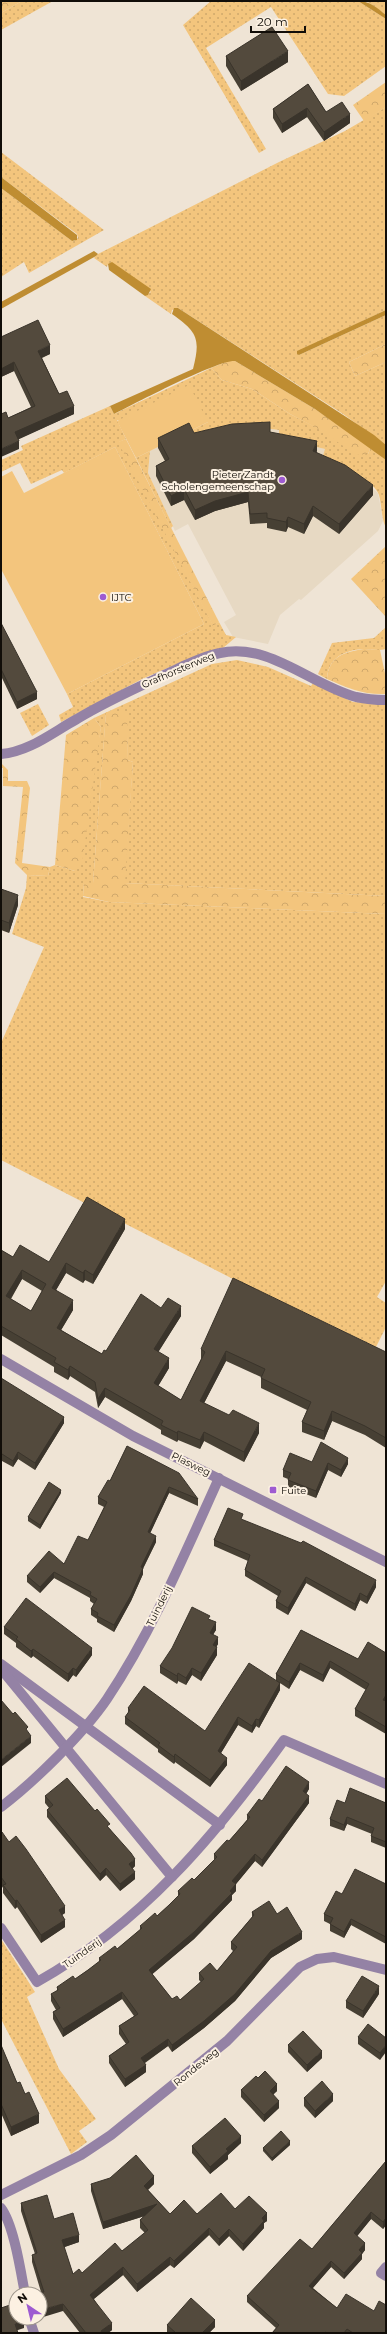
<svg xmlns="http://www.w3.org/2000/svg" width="387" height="2334" viewBox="0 0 387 2334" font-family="Montserrat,sans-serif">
  <defs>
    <pattern id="grass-dots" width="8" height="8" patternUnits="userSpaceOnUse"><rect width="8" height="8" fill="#f3c57d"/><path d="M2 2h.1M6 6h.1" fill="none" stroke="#cfa86b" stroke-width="1.8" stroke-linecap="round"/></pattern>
    <pattern id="forest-crowns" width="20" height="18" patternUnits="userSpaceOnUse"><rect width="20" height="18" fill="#f3c57d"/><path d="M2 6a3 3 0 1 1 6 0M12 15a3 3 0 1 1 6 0" fill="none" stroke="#cfa86b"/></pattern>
  </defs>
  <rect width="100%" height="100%" fill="#efe4d5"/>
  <polygon fill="#e7d9c3" points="255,427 279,430 293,441 325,449 378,493 383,521 378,531 301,600 299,599 280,615 268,644 233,637 224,622 236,615 188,524 175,531 148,473 150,451 192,430"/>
  <g fill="url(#grass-dots)">
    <polygon points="22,1 53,1 1,30 1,13"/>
    <polygon points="211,1 358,1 386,19 386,66 344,96 328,94 271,7 206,48 266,149 259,153 183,25"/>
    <polygon points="366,1 386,1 386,15"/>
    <polygon points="386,107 386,310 297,352 299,355 386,315 386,344 349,362 355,376 386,362 386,445 343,414 178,308 172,310 171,314 145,296 151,292 108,264 107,267 94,258 98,254 279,162 345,131"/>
    <polygon points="1,152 104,230 29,273 24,262 1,277 1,188 72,241 74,241 78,238 77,234 1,177"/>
    <path d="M 211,368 L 222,380 L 252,389 L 290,414 L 368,454 L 371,447 L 386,460 L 386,528 C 381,518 382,506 379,495 C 375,480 335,465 322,459 L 325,449 L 279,438 L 279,430 L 255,427 L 196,437 L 192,430 L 208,422 L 117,420 L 126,439 L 119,442 L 213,625 L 219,622 L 226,635 L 236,637 L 223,648 L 198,655 L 142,679 L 61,722 L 59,715 L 73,707 L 67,694 L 204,624 L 115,447 L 64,473 L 62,470 L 31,484 L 20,463 L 1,472 L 1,460 L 23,450 L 21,446 L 110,406 L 114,414 Z"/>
    <polygon points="150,451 148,473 173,526 171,528 136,458"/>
    <path d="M 386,627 L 386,649 C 378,651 372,649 364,649 C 344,650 328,658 327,679 L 318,674 L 332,643 L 374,638 Z"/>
    <polygon points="237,660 268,667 311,686 313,683 353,702 386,704 386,896 124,883 133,762 128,760 126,712 106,713 93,883 84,883 83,897 109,902 386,914 386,1281 377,1297 386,1303 386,1327 376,1347 233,1279 1,1160 1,1043 44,947 12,934 26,888 27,875 48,876 50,867 55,865 75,871 101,727 94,718 212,664"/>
    <polygon points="38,704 49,725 32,736 20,713"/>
    <polygon points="1,1939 35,1992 27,1997 59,2069 96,2119 79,2131 87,2142 71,2154 1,2019"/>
  </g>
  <g fill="url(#forest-crowns)">
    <polygon points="1,1 22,1 1,13"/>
    <polygon points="386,82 386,107 364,121 353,105"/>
    <polygon points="386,344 386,362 355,376 349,362"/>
    <polygon points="228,361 235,361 315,409 371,447 368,454 356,455 322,431 290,414 252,389 222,380 211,368"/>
    <polygon points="126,439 219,622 213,626 118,442"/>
    <polygon points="386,546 386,617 351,579"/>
    <path d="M 364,649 L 380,650 L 386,678 L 386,694 C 363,695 348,688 327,679 C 329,656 344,652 364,649 Z"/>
    <polygon points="106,712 127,712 128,760 133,762 125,883 386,896 386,914 109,902 83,896 84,882 93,883"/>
    <polygon points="94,718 101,727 82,864 75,871 55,865 66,735"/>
    <polygon points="1,763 8,770 8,781 27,781 30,788 22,863 50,867 48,876 27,875 15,863 23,787 3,786 3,768 1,768"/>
  </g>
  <g fill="#f3c57d">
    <polygon points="189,385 208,422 136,458 117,421"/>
    <polygon points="115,447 204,624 67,694 1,569 1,477 12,471 24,493"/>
  </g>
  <g fill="#bf8d32">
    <path d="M 358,1 C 370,1 377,8 386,15 L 386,19 Z"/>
    <polygon points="1,177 77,235 77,240 72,241 1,188"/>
    <polygon points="94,251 98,254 96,256 1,309 1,302"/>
    <polygon points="112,262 151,289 148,295 145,296 109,270 108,264"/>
    <path d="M 174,308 L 178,308 L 374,435 L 386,445 L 386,460 L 315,409 L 235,361 C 217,360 134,404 114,414 L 110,406 L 193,369 C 201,338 197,332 172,314 Z"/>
    <polygon points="386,310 386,315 299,355 297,354 297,351"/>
  </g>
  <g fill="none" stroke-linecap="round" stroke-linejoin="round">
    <g stroke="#9482a5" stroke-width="10">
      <path d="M 1,754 C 29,752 53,732 77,719 C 105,702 134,689 164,675 C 182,667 200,657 220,653 C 269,642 311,685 356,697 C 365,699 376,700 386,700"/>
      <polyline points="1,1664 220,1825"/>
      <polyline points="2,1670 172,1877"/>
      <path d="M 1,1807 C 34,1782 84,1733 107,1699 C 153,1630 185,1553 219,1478"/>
      <path d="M 1,1928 L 37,1982 C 142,1923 215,1836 284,1740 L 386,1784"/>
      <polyline points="1,2195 81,2155 111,2135 227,2041 300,1967 317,1959 334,1957 386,1970"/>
      <path d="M 1,2208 C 14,2225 21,2273 25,2294"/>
      <polyline points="386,2267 381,2273 386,2276"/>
      <polyline points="29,2318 34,2333"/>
    </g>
    <polyline stroke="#9482a5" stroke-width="10" points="1,1359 133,1436 386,1562"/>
  </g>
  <g fill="#474034" fill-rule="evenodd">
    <polygon points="226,56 288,62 241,91 226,66"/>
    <polygon points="308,84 326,112 350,123 324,141 307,117 282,133 273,118 273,109"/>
    <polygon points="1,337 50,354 42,358 59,394 74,414 18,439 19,449 8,418 31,407 14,371 1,377"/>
    <polygon points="270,432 317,451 316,452 373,495 339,534 313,516 304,534 288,527 286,532 267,528 267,523 250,524 248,502 215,511 195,520 184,500 171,506 156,476 156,466 165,461 158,448 158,438 194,433"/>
    <polygon points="1,623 37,699 17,709 1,676"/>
    <polygon points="1,889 18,905 9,933 1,930"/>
    <path d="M 125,1229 L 93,1284 L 85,1280 L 83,1283 L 66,1273 L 56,1290 L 73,1310 L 61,1330 L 102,1354 L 161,1308 L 181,1316 L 158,1352 L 169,1368 L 158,1386 L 181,1400 L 201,1359 L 201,1349 L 386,1352 L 386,1448 L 365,1435 L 332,1421 L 324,1440 L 302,1432 L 302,1422 L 307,1410 L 261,1388 L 261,1377 L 226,1361 L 204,1403 L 259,1433 L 244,1462 L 204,1441 L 200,1449 L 178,1440 L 177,1442 L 161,1434 L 161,1430 L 105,1397 L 98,1408 L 95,1392 L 70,1376 L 68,1380 L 54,1372 L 54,1367 L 1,1335 L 1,1250 L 13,1257 L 49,1262 ZM 22,1279 L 42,1291 L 31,1311 L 11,1299 Z"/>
    <polygon points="1,1378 64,1423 35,1470 18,1459 13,1467 2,1461"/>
    <polygon points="127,1446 198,1499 198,1506 169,1493 150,1533 156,1542 143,1568 143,1574 131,1601 114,1632 97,1622 97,1619 91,1615 91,1609 94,1604 90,1601 90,1598 54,1578 40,1593 27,1582 27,1576 64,1564 88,1540 104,1507 98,1504 98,1497 110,1481"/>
    <polygon points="312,1462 348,1464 341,1477 328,1470 316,1498 288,1487 288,1479 283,1477 283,1470"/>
    <polygon points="61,1493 40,1529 28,1521 28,1517"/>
    <polygon points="243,1520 376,1587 367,1604 360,1600 355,1611 306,1583 288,1615 276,1608 276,1601 278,1596 245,1576 245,1570 248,1561 214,1546 214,1540"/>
    <polygon points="210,1619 216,1630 213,1634 218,1644 216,1647 217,1655 201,1681 192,1675 186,1685 178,1681 177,1684 160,1673 160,1666"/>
    <polygon points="4,1627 92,1655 76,1677 73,1675 68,1682 33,1656 31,1658 16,1647 16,1643 4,1634"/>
    <polygon points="301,1630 358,1659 386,1653 386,1734 355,1716 355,1709 366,1690 330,1668 323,1682 300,1670 289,1689 280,1683 280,1690 259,1728 256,1726 252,1733 238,1725 221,1753 227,1765 210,1787 175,1762 174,1764 158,1752 158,1749 125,1724 125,1717 128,1713 128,1708 205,1731 276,1681 276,1674"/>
    <polygon points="309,1789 306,1794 309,1803 262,1867 255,1861 236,1884 236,1891 232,1895 232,1900 194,1939 152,1974 172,1999 180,2000 201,1982 199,1980 199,1973 217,1971 233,1951 231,1949 231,1942 252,1917 252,1912 277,1914 302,1939 271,1958 235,2001 204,2028 172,2052 168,2046 145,2063 146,2072 125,2087 109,2063 109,2056 126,2044 119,2034 119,2026 134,2016 122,1999 63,2037 53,2019 53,2012 56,2010 51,2001 51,1994 57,1991 57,1987 75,1979 88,1970 99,1962 99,1958 117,1949 140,1930 140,1926 157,1916 169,1905 178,1896 178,1891 194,1880 214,1860 214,1854 229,1841 247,1820 247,1815 262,1801"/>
    <polygon points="45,1796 110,1829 135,1866 132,1869 135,1879 120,1891 106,1875 100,1881 47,1817 47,1810 49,1808 45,1803"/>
    <polygon points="345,1803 386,1803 386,1848 371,1842 371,1836 372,1834 347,1824 344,1831 330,1826 330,1819"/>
    <polygon points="1,1833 65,1913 62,1915 65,1927 41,1943 17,1907 15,1909 3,1893 3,1888 1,1885"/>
    <polygon points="386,1884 386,1944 351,1925 344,1938 330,1931 330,1924 324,1921 324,1914 342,1894"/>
    <polygon points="379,1994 363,2018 346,2008 346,2001"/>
    <polygon points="358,2037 386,2038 380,2060 358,2044"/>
    <polygon points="1,2045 17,2083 25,2094 39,2123 11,2136 1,2113"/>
    <polygon points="288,2045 322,2058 307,2072 288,2052"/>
    <polygon points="258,2078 277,2091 273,2094 279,2108 264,2122 241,2097 241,2090"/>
    <polygon points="304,2098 333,2101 315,2118 304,2106"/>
    <polygon points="241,2143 228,2155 228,2159 210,2174 192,2153 192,2146"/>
    <polygon points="290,2145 272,2161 263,2151 263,2148"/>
    <polygon points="386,2161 386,2225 383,2229 371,2219 357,2236 365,2250 362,2254 362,2259 344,2279 331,2267 313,2288 337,2308 386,2333 272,2333 276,2328 247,2302 247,2296 312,2249"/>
    <polygon points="91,2184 154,2184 148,2190 170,2214 197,2214 235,2209 267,2221 264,2223 264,2228 243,2251 229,2236 219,2246 209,2235 174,2268 170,2265 137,2292 123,2275 94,2299 112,2330 108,2333 80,2333 63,2311 41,2292 32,2262 32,2255 35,2254 21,2211 21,2203 54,2219 79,2242 64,2247 73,2274 82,2273 122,2251 145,2233 140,2228 140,2220 145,2216 103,2229 91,2191"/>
    <polygon points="167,2325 215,2327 209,2333 168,2333 167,2332"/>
  </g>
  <g fill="#3a342b">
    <polygon points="288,51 288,62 241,91 241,81"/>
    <polygon points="307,108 307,117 282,133 282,124"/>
    <polygon points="350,114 350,123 324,141 324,132"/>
    <polygon points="50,345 50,354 38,359 38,351"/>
    <polygon points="14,362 14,371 1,377 1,369"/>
    <polygon points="74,406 74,414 15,441 15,432"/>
    <polygon points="19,441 19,449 1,457 1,449"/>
    <polygon points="317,441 317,451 313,461 313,451"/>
    <polygon points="373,485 373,495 339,534 339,524"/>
    <polygon points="184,489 184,500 171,506 171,496"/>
    <polygon points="248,492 248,502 215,511 195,520 195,510 215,501"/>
    <polygon points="313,506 313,516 304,534 304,524"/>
    <polygon points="288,517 288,527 286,532 286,522"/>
    <polygon points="37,692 37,699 17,709 17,702"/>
    <polygon points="18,895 18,905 9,933 9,923"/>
    <polygon points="125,1219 125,1229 93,1284 93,1275"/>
    <polygon points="66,1263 66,1273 52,1297 52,1288"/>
    <polygon points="22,1270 22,1279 6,1306 6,1296"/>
    <polygon points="85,1270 85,1280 83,1283 83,1273"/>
    <polygon points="73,1300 73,1310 57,1337 57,1328"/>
    <polygon points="181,1306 181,1316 154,1359 154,1349"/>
    <polygon points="226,1351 226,1361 200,1411 200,1401"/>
    <polygon points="169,1358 169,1368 154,1393 154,1383"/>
    <polygon points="70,1366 70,1376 68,1380 68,1370"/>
    <polygon points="105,1388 105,1397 98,1408 98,1399"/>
    <polygon points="332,1411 332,1421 324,1440 324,1431"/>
    <polygon points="64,1417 64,1423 35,1470 35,1463"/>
    <polygon points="259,1423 259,1433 244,1462 244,1452"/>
    <polygon points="178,1431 178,1440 177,1442 177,1433"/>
    <polygon points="204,1432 204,1441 200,1449 200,1440"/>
    <polygon points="18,1452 18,1459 13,1467 13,1461"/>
    <polygon points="2,1454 2,1461 1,1462 1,1456"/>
    <polygon points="348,1458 348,1464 341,1477 341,1470"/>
    <polygon points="328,1463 328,1470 316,1498 316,1491"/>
    <polygon points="169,1487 169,1493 148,1538 148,1532"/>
    <polygon points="61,1490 61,1493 40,1529 40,1525"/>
    <polygon points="156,1536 156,1542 141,1573 141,1567"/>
    <polygon points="143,1568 143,1574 131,1601 114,1632 114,1625"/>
    <polygon points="54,1572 54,1578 40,1593 40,1587"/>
    <polygon points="306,1577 306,1583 288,1615 288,1608"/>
    <polygon points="376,1580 376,1587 367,1604 367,1597"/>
    <polygon points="360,1593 360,1600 355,1611 355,1604"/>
    <polygon points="216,1622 216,1630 210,1640 210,1633"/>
    <polygon points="218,1637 218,1644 213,1653 213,1645"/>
    <polygon points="217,1647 217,1655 201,1681 201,1673"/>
    <polygon points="92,1648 92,1655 76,1677 76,1670"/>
    <polygon points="33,1649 33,1656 31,1658 31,1651"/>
    <polygon points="330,1661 330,1668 323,1682 323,1675"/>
    <polygon points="300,1663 300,1670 289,1689 289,1682"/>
    <polygon points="73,1668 73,1675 68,1682 68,1674"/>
    <polygon points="192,1668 192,1675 186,1685 186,1678"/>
    <polygon points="178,1673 178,1681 177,1684 177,1676"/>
    <polygon points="280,1683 280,1690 259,1728 259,1720"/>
    <polygon points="386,1689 386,1702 383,1700 385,1691"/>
    <polygon points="238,1717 238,1725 218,1758 218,1751"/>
    <polygon points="256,1719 256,1726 252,1733 252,1726"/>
    <polygon points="31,1736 31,1743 1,1767 1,1760"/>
    <polygon points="175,1754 175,1762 174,1764 174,1757"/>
    <polygon points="227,1758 227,1765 210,1787 210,1780"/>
    <polygon points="309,1782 309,1789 303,1799 303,1791"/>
    <polygon points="309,1796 309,1803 262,1867 262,1860"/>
    <polygon points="347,1817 347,1824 344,1831 344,1825"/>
    <polygon points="255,1854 255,1861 236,1884 236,1891 232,1895 232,1900 194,1939 149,1977 149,1970 230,1891 232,1881"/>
    <polygon points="135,1859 135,1866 129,1872 129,1864"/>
    <polygon points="106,1868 106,1875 100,1881 100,1874"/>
    <polygon points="135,1872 135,1879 120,1891 120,1884"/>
    <polygon points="17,1900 17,1907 15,1909 15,1901"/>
    <polygon points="65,1906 65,1913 59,1917 59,1910"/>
    <polygon points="351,1919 351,1925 344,1938 344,1932"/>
    <polygon points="65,1920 65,1927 41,1943 41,1935"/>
    <polygon points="302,1932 302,1939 271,1958 235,2001 204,2028 172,2052 172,2045 271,1951"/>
    <polygon points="379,1986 379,1994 363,2018 363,2011"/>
    <polygon points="122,1992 122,1999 63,2037 63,2029"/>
    <polygon points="168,2039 168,2046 141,2065 141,2058"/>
    <polygon points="386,2045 386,2052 380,2060 380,2053"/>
    <polygon points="322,2051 322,2058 307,2072 307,2065"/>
    <polygon points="146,2065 146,2072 125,2087 125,2079"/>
    <polygon points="277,2084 277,2091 270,2098 270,2091"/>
    <polygon points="333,2094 333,2101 315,2118 315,2111"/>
    <polygon points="279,2101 279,2108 264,2122 264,2115"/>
    <polygon points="39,2114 39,2123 11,2136 11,2127"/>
    <polygon points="241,2136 241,2143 228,2155 228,2159 210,2174 210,2167 226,2149"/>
    <polygon points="290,2141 290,2145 272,2161 272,2158"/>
    <polygon points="154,2176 154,2184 144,2193 144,2186"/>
    <polygon points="157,2204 157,2212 103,2229 103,2222"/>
    <polygon points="371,2212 371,2219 354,2240 354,2233"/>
    <polygon points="267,2213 267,2221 264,2223 264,2228 243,2251 243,2244 262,2218"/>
    <polygon points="386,2218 386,2225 383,2229 383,2222"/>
    <polygon points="209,2228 209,2235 174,2268 174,2261"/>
    <polygon points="229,2229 229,2236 219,2246 219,2239"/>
    <polygon points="79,2235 79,2242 62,2248 62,2240"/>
    <polygon points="365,2243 365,2250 362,2254 362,2259 344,2279 344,2273 359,2250"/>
    <polygon points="170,2257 170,2265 137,2292 137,2284"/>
    <polygon points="331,2261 331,2267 309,2292 309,2286"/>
    <polygon points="123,2267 123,2275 90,2302 90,2295"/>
    <polygon points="63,2304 63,2311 40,2318 40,2310"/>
    <polygon points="215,2320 215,2327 209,2333 202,2333"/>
    <polygon points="24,2321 24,2328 15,2331 15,2324"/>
    <polygon points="112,2323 112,2330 108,2333 101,2333 101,2331"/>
  </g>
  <g fill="#534a3d" stroke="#3a342b" fill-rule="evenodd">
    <polygon points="272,27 288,51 241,81 226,56"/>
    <polygon points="308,84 326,112 342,102 350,114 324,132 307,108 282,124 273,109"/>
    <polygon points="38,320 50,345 38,351 59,394 67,391 74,406 15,432 19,441 1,449 1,414 6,412 8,418 35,406 14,362 1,369 1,337"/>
    <polygon points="270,422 270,432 317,441 313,451 345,465 373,485 339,524 313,506 304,524 288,517 286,522 267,518 267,513 250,514 248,492 215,501 195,510 184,489 171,496 156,466 169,459 158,438 189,423 194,433 232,424"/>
    <polygon points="1,623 37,692 17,702 1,669"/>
    <polygon points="1,889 18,895 9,923 1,920"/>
    <path d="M 87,1197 L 125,1219 L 93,1275 L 85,1270 L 83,1273 L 66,1263 L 52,1288 L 73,1300 L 57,1328 L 102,1354 L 104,1350 L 106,1351 L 141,1294 L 161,1308 L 168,1298 L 181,1306 L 154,1349 L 169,1358 L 154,1383 L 181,1400 L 205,1352 L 201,1349 L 233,1278 L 386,1352 L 386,1438 L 365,1426 L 332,1411 L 324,1431 L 302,1422 L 311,1402 L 261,1378 L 265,1369 L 226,1351 L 200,1401 L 229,1415 L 233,1410 L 259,1423 L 244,1452 L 204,1432 L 200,1440 L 178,1431 L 177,1433 L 161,1425 L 163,1421 L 105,1388 L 98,1399 L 95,1382 L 70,1366 L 68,1370 L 54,1362 L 56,1358 L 1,1326 L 1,1250 L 13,1257 L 20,1245 L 49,1262 ZM 22,1270 L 46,1284 L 31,1311 L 6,1296 Z"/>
    <polygon points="1,1378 64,1417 35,1463 18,1452 13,1461 2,1454 1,1456"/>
    <polygon points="321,1442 348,1458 341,1470 328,1463 316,1491 288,1480 291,1473 283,1470 290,1453 312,1462"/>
    <polygon points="127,1446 179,1473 198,1499 169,1487 148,1532 156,1536 141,1567 143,1568 131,1595 114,1625 97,1616 98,1613 91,1609 97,1599 90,1595 91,1592 54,1572 40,1587 27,1576 49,1551 64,1564 78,1536 88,1540 107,1502 98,1497 108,1480 110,1481"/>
    <polygon points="49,1482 61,1490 40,1525 28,1517"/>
    <polygon points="228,1508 243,1514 241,1519 301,1543 303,1541 376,1580 367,1597 360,1593 355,1604 306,1577 288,1608 276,1601 281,1591 245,1570 250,1555 214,1540"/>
    <polygon points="26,1598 92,1648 76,1670 73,1668 68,1674 33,1649 31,1651 16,1639 18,1637 4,1627"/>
    <polygon points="192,1607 210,1616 208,1619 216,1622 210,1633 218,1637 213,1645 217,1647 201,1673 192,1668 186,1678 178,1673 177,1676 160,1666 172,1648"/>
    <polygon points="301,1630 358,1659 368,1642 386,1653 386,1689 385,1691 386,1692 386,1695 383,1700 386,1701 386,1727 355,1709 369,1684 330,1661 323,1675 300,1663 289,1682 276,1674"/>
    <polygon points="249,1663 280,1683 259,1720 256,1719 252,1726 238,1717 218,1751 227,1758 210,1780 175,1754 174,1757 158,1745 160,1743 125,1717 130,1710 128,1708 144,1686 205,1731"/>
    <polygon points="1,1700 13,1714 15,1712 28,1727 26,1729 31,1736 1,1760"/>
    <polygon points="286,1766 309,1782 303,1791 309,1796 262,1860 255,1854 232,1881 236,1884 230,1891 232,1893 194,1932 149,1970 172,1999 177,1996 180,2000 204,1979 199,1973 210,1963 217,1971 237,1947 231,1942 254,1915 252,1912 269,1901 277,1914 287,1907 302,1932 271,1951 235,1994 204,2021 172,2045 168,2039 141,2058 146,2065 125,2079 109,2056 129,2042 119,2026 138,2014 122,1992 63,2029 53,2012 60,2008 51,1994 58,1990 57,1987 73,1976 75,1979 88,1970 101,1960 99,1958 115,1946 117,1949 142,1928 140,1926 147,1920 155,1913 157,1916 169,1905 180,1894 178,1891 192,1878 194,1880 217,1857 214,1854 227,1840 229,1841 250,1817 247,1815 259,1799 262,1801"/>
    <polygon points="67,1778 95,1811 97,1809 110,1824 107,1826 131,1853 135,1859 129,1864 135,1872 120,1884 106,1868 100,1874 47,1810 53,1805 45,1796"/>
    <polygon points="350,1788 386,1803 386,1842 371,1836 374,1828 347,1817 344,1825 330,1819 337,1800 345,1803"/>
    <polygon points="2,1832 9,1842 16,1836 26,1849 65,1906 59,1910 65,1920 41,1935 17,1900 15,1901 3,1885 6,1884 1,1877 1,1833"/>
    <polygon points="355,1869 386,1884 386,1937 351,1919 344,1932 330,1924 333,1918 324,1914 336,1891 342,1894"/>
    <polygon points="362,1976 379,1986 363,2011 346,2001"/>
    <polygon points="368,2024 386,2038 386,2045 380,2053 358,2037"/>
    <polygon points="303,2031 322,2051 307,2065 288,2045"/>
    <polygon points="1,2045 17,2083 20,2082 25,2094 29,2092 39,2114 11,2127 1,2104"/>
    <polygon points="265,2071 277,2084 270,2091 279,2101 264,2115 241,2090 256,2076 258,2078"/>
    <polygon points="322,2081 333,2094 315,2111 304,2098"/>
    <polygon points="225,2118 241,2136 226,2149 228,2151 210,2167 192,2146"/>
    <polygon points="281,2131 290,2141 272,2158 263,2148"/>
    <polygon points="136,2155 154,2176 144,2186 170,2214 184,2200 197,2214 221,2193 235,2209 249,2196 267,2213 262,2218 264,2221 243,2244 229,2229 219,2239 209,2228 174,2261 170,2257 137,2284 123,2267 90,2295 112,2323 101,2331 102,2333 85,2333 86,2333 63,2304 40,2310 40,2294 37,2293 44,2292 32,2255 37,2253 21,2203 47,2195 54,2219 73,2213 79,2235 62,2240 73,2274 79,2269 82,2273 115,2243 122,2251 148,2230 140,2220 157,2204 103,2222 91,2184 110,2178"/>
    <polygon points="386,2161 386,2218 383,2222 371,2212 354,2233 365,2243 359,2250 362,2253 344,2273 331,2261 309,2286 337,2308 346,2294 374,2311 379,2301 386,2305 386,2333 353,2333 347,2329 344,2333 327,2333 325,2332 324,2333 300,2333 299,2332 298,2333 272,2333 279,2325 247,2296 300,2239 312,2249"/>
    <polygon points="191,2298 215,2320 202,2333 176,2333 167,2325"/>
    <polygon points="16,2303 16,2318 24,2318 24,2321 15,2324 18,2333 1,2333 1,2308"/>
  </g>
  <g fill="#9e5bd1" stroke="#fcf1e2" stroke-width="1.5">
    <circle cx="282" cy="480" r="4"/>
    <circle cx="103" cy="597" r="4"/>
    <rect x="269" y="1486" width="8" height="8" rx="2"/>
  </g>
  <g text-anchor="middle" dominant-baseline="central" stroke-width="4" stroke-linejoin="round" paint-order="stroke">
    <g font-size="10" fill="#110d08" stroke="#fcf1e2" text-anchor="start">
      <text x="274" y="474" text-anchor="end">Pieter Zandt<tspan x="274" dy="12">Scholengemeenschap</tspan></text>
      <text x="111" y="597">IJTC</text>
      <text x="281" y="1490">Fuite</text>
    </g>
    <g font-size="10" fill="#110d08" stroke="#fcf1e2">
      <text transform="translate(178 670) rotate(-23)">Grafhorsterweg</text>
      <text transform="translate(191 1464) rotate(26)">Plasweg</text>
      <text transform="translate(159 1606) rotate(-63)">Tuinderij</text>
      <text transform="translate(82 1953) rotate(-35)">Tuinderij</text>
      <text transform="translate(196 2067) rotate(-39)">Rondeweg</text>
    </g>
  </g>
  <rect width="387" height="2334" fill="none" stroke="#110d08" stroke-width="4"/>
  <g transform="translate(28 2306) rotate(325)"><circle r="19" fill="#fcf1e2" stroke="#9e968b"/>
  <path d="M0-3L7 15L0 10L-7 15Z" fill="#9e5bd1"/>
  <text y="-6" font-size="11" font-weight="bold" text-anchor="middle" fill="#110d08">N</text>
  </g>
  <path d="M251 26v6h54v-6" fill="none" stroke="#110d08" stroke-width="2"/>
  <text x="257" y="26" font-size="12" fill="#110d08" stroke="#fcf1e2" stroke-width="3" paint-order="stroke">20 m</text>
</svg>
